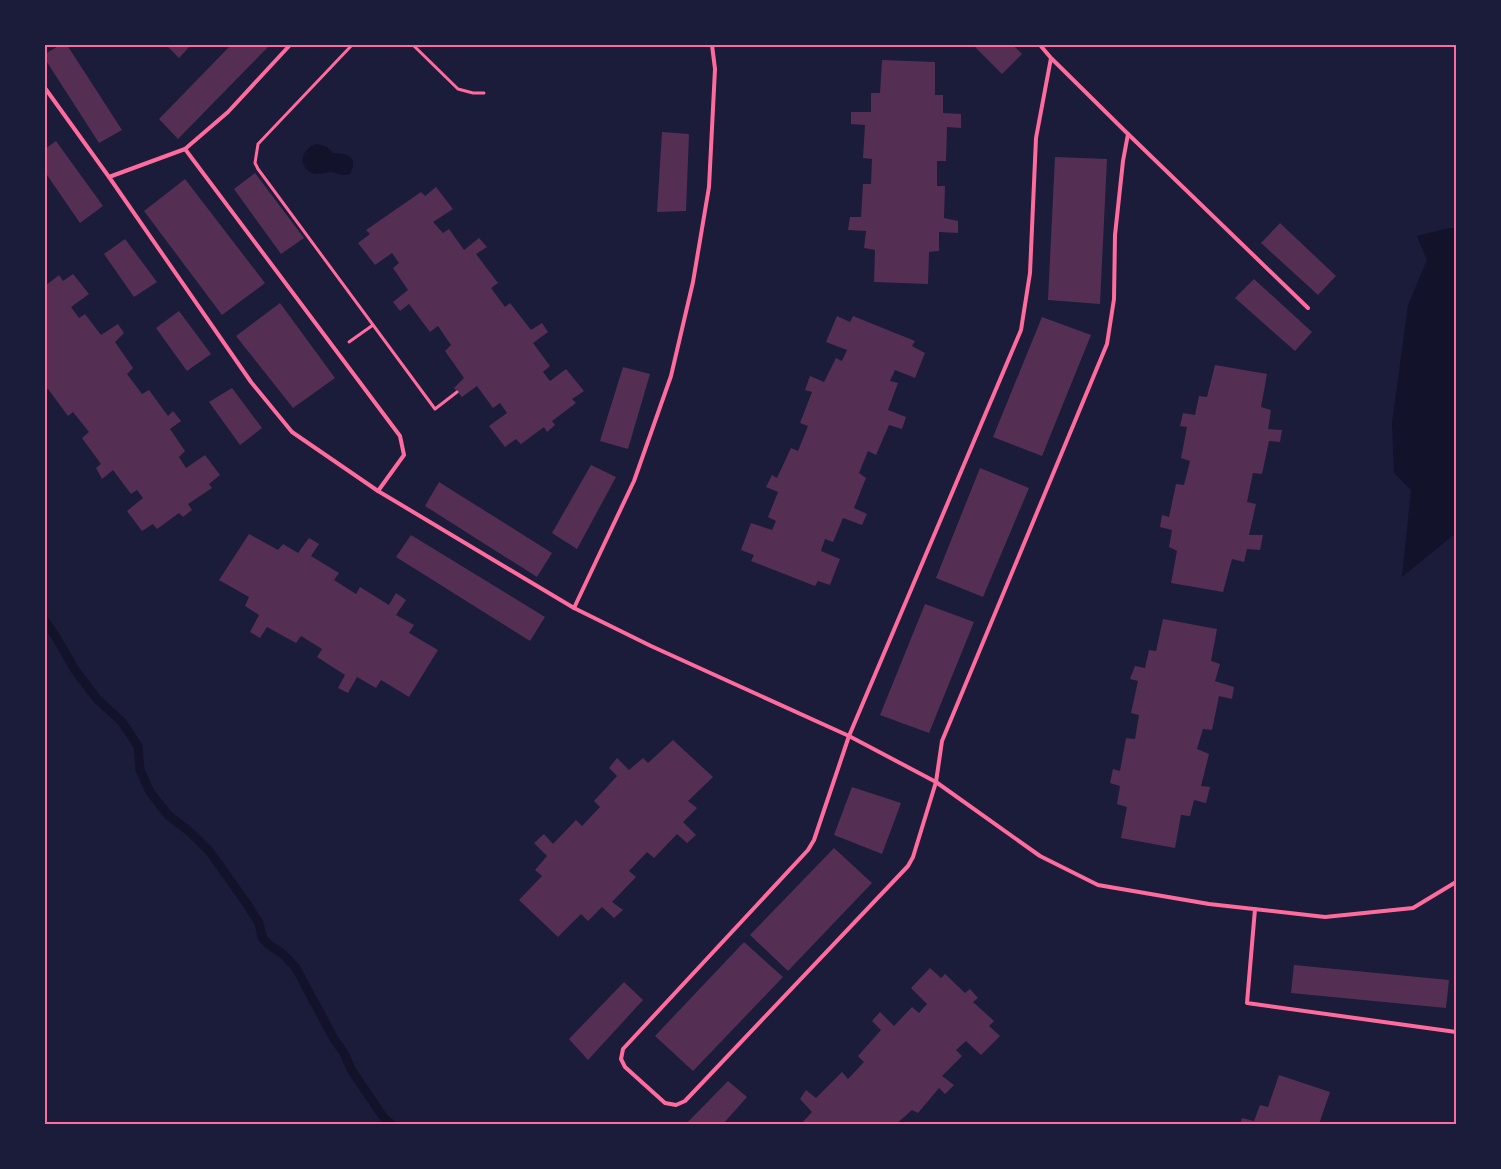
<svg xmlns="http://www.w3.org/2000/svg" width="1501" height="1169" viewBox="0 0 1501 1169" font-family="'Source Sans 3',sans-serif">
  <rect width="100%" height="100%" fill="#1b1b3a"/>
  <g fill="#12122b">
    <path d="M 316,144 C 324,145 329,147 333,153 C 348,153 359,157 350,174 C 340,177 339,173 331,172 C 324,172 319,176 312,173 C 296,165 303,148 316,144 Z"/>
    <polygon points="1449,228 1456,228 1456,532 1455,534 1402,577 1411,490 1394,473 1392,423 1408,305 1427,260 1417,236"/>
  </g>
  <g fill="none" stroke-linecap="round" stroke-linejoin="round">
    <polyline stroke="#12122b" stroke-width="9" points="45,621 56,637 75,670 97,699 122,722 138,746 140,770 150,792 168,815 190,832 210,852 247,904 259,923 262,937 268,944 284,955 296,968 334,1039 344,1053 352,1071 384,1118 391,1124"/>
  </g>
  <g fill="#542f53">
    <polygon points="60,45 67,45 122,130 99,143 45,59 45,54"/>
    <polygon points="166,45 191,45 179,58"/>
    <polygon points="231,45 270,45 178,139 159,119"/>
    <polygon points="973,45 1013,45 1022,54 1002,74"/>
    <polygon points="882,60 935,62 935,95 943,95 943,113 961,114 961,128 947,127 946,161 937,161 937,186 945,186 944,218 958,221 958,233 939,232 939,251 929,252 928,284 874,282 875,250 864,248 866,231 848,230 850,217 861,217 863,184 871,184 872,159 863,158 865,125 851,124 851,112 871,112 871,93 880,93"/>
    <polygon points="662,132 689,134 686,211 657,212"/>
    <polygon points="56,141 103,206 80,223 45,172 45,149"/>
    <polygon points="1055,157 1107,159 1100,304 1048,300"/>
    <polygon points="255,173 304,238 281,254 234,189"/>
    <polygon points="185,179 265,283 222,315 144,211"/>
    <polygon points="436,187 453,209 433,222 443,233 449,229 464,250 479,238 487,247 476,254 498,283 491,288 505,307 510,303 531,330 542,323 548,332 533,343 550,366 543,372 550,381 566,369 584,391 572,399 576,403 552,421 555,425 547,432 544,427 521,444 516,439 505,447 489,426 507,413 500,403 493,408 477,386 462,397 454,388 464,378 445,351 451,345 438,326 430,332 409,304 400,311 393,302 408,290 393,268 399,263 392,253 375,265 358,243 370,234 366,230 421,192 425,196"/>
    <polygon points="1280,223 1336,276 1318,295 1261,243"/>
    <polygon points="125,239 157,282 134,297 104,254"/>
    <polygon points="73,274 89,294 71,307 79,318 85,314 101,335 118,324 124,333 115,342 133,368 127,374 142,394 149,390 168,416 173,411 181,421 170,429 185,451 179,457 186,468 205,455 220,475 209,484 212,488 188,504 192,510 183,517 179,513 157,529 153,524 142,531 127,511 143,498 137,490 131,494 113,470 102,479 96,468 101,464 82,438 89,432 73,412 68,416 48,389 45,391 45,286 59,275 63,281"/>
    <polygon points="1254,279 1312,332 1295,351 1235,298"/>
    <polygon points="280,303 335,378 293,408 236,336"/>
    <polygon points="179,311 211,354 187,371 156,328"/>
    <polygon points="837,316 850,322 853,316 915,341 912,346 925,353 915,378 895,370 890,381 898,383 888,410 906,417 902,429 889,425 876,455 868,451 859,473 866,478 854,508 867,514 862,525 843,518 833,542 825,539 821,551 840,559 830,585 818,581 815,586 751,561 754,555 741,550 751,523 772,530 776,521 768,517 778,492 766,487 772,475 777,478 791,448 798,451 808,426 800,423 812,392 805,390 810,376 824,382 836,358 842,361 847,350 826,342"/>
    <polygon points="1042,317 1091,335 1042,456 993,437"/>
    <polygon points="1215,365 1267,374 1261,407 1271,410 1268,429 1282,430 1280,442 1269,441 1262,474 1253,473 1247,502 1256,504 1249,535 1263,535 1260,550 1247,549 1244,562 1232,559 1223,592 1171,583 1177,551 1169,547 1172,530 1160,527 1162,515 1169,517 1176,484 1184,485 1190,461 1181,458 1187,427 1180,426 1183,413 1195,415 1199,396 1207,397"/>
    <polygon points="623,367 650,374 628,449 600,441"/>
    <polygon points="232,388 262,428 240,445 209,402"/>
    <polygon points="591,465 616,477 577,549 552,533"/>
    <polygon points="980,468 1029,488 983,597 936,578"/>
    <polygon points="439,482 552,553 537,577 425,506"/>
    <polygon points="249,534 278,550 283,544 298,553 309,538 319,544 311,556 339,573 334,580 356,594 360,587 389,605 396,593 406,600 396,615 414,625 409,633 438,650 409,697 381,680 376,688 357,677 348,693 338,688 345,675 317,657 322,649 301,636 296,643 267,627 260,638 250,632 259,615 245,606 249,597 219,580"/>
    <polygon points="411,535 545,617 530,641 396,557"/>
    <polygon points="925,604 974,622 929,733 880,715"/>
    <polygon points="1163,619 1217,629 1211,661 1220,664 1215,681 1234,687 1232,699 1219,696 1212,730 1203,729 1197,749 1209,754 1201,786 1210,787 1206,803 1194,800 1190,816 1181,815 1175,848 1121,838 1127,807 1117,804 1120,786 1110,783 1113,769 1120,771 1126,738 1135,739 1139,715 1131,713 1138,681 1130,679 1135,666 1145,668 1149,650 1156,651"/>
    <polygon points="673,740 713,777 688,801 697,808 683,822 696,835 687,843 677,834 654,858 647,852 629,871 636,877 612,902 623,910 614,918 602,907 588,921 581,914 558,937 519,900 542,876 535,870 547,856 534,843 544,834 553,844 576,820 582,826 600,807 594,801 617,776 609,768 617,758 629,770 643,758 648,763"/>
    <polygon points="852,787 901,803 882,854 834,835"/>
    <polygon points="834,848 872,883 788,971 750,935"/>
    <polygon points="744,942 783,977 693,1071 655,1036"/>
    <polygon points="1294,965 1449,980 1446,1008 1291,993"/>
    <polygon points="930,968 941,978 945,974 965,993 970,989 978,998 973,1002 994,1021 989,1026 1000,1036 981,1055 966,1041 956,1050 962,1056 942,1076 954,1085 945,1094 939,1088 918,1113 912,1110 896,1124 801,1124 812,1112 800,1099 806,1090 816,1098 842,1072 848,1079 864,1062 858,1056 881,1030 872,1021 880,1012 894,1026 912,1007 919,1013 927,1004 911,988"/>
    <polygon points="624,982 643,1000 588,1060 569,1039"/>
    <polygon points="1279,1075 1330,1092 1319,1124 1240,1124 1242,1118 1254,1121 1260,1105 1268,1107"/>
    <polygon points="728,1081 747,1097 723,1124 686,1124"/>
  </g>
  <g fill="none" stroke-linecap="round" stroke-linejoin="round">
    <g stroke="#ff6b9d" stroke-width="3">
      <polyline points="352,45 258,144 255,163 258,169 435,409 457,392"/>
      <polyline points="413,45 458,89 473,93 484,93"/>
      <polyline points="349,342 373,325"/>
    </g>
    <g stroke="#ff6b9d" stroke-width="4">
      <polyline points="1040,45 1051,58 1036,138 1030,273 1021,330 849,736 814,840 808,850 623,1049 621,1059 625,1067 665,1103 676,1105 685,1101 908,866 913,857 936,782 942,741 1107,344 1114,299 1115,235 1123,161 1128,134 1051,58"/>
      <polyline points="45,88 109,177 251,382 292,432 378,491 574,608 651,646 849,736 936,782 1040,856 1098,885 1209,904 1325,917 1413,908 1456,882"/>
      <polyline points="1128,134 1308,308"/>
      <polyline points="185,149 400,436 404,455 378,491"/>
      <polyline points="109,177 185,149 228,112 290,45"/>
      <polyline points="574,608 634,481 671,376 693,282 709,187 715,69 712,45"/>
      <polyline points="1255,909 1247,1003 1456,1032"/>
    </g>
  </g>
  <rect width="1501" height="1169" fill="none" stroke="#1b1b3a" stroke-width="92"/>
  <rect x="46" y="46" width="1409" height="1077" fill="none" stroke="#ff6b9d" stroke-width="2"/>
</svg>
